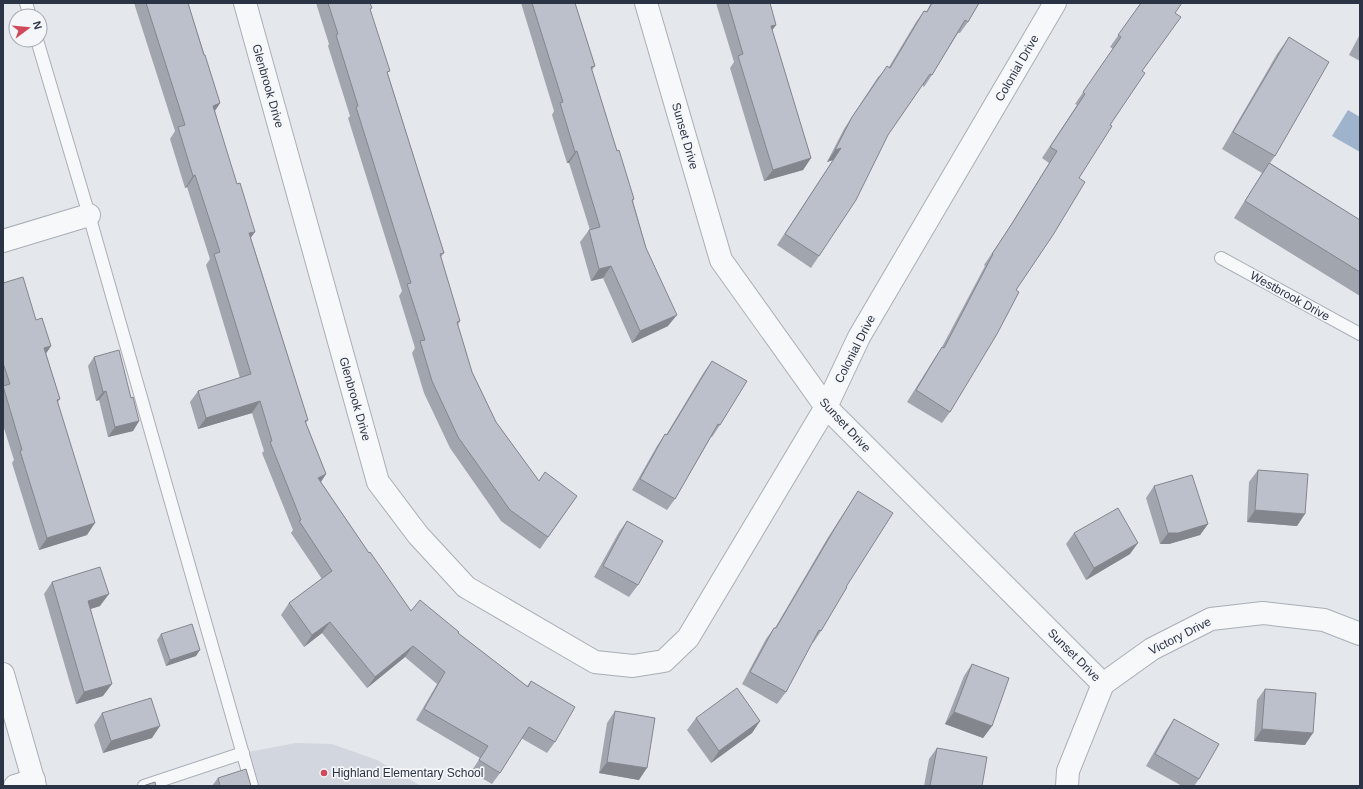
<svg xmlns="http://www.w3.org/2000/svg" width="1363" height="789" viewBox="0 0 1363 789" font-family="Helvetica,sans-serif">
  <rect width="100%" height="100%" fill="#e4e7ec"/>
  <polygon fill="#d2d6de" points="296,743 332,744 377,760 421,786 252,786 243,753"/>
  <polygon fill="#9fb4cc" points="1348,110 1360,117 1360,152 1332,136"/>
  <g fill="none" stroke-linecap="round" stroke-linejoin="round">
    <defs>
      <g id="service">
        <polyline points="26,3 30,16"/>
        <polyline points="37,40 89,215 252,786"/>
        <polyline points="1221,258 1360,334"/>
        <polyline points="144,786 243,753"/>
      </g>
      <g id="minor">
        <polyline points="245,3 378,482 418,535 466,587 595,662 633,666 664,661 688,638 826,407 859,337 1055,3"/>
        <polyline points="3,241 89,215"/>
        <polyline points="15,786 34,780"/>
        <polyline points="1067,786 1068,771 1103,684"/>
      </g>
      <g id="tertiary">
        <polyline points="646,3 721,260 826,407 1103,684 1152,649 1211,619 1263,613 1324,620 1360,634"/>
        <polyline points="3,674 35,786"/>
      </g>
    </defs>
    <use href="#service" stroke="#a9aeb7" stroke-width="14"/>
    <use href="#minor" stroke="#a9aeb7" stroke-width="24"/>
    <use href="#tertiary" stroke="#a9aeb7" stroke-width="24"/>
    <use href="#service" stroke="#f7f8fa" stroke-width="12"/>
    <use href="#minor" stroke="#f7f8fa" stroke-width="22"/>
    <use href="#tertiary" stroke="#f7f8fa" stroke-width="22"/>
  </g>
  <g fill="#a1a5ae">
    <polygon points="134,3 188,3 220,103 215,111 251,238 308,420 306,423 326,474 321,482 369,553 411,611 458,633 527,686 531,681 555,742 547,753 521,738 500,773 492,784 471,772 480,758 416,720 437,684 405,657 367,688 322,633 304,647 281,615 289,603 322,579 291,533 293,530 262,453 264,451 252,413 198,429 190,402 198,391 240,378 206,265 210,259 187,187 185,188 170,139 175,131"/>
    <polygon points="316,3 370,3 372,8 370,10 388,74 444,253 441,257 460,321 458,325 472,372 496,422 539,481 577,496 540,549 501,521 450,448 424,393 412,353 415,348 399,296 402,291 348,118 350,116 328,46 329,44"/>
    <polygon points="521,3 575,3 595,66 592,70 617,151 634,199 633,201 668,326 632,343 603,278 591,281 580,242 589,230 590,230 569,163 567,163 552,115 554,111"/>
    <polygon points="716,3 770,3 776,25 772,30 811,158 803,170 764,181 730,68 734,62"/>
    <polygon points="931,3 979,3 968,22 960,33 958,33 932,75 924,87 922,85 888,135 819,256 811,268 777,245 833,160 827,162 844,129 878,77 889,67 916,22 924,11 926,12"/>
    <polygon points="1141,3 1175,13 1142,71 1110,125 1079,178 1016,290 950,412 942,423 907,402 934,359 942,347 985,266 984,265 1005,234 1049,163 1042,158 1077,105 1075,104 1113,49 1110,47"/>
    <polygon points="1360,34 1360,61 1349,55"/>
    <polygon points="1289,37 1275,156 1270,163 1360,220 1360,296 1234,218 1262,173 1222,149 1277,54"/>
    <polygon points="3,283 36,320 51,346 46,353 60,399 58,402 87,535 39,550 12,463 14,460 3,425"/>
    <polygon points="94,357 131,398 139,421 133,431 108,437 99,400 96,401 88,366"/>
    <polygon points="712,361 720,425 712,437 711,437 675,499 667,510 632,490 657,446 665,434 666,435 704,372"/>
    <polygon points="1258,470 1297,526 1247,522 1249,482"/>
    <polygon points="1154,486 1208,524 1200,535 1169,544 1160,544 1146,498"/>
    <polygon points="858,491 846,587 821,631 813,643 812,643 786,692 777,704 742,684 766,639 774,628 775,628 827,539"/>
    <polygon points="627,521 638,585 629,597 594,577 619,532"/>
    <polygon points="1074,533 1130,554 1086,580 1066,544"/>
    <polygon points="52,582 100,606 91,609 103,696 76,704 44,594"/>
    <polygon points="161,634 196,656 166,666 157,640"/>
    <polygon points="972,664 992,726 983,738 945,724 964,676"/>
    <polygon points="1265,689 1305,745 1254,741 1257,700"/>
    <polygon points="615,711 639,780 599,773 607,723"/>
    <polygon points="102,713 152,738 103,753 94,725"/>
    <polygon points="696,718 760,721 752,733 711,763 687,730"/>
    <polygon points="1174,719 1199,779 1194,786 1182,786 1146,766 1166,731"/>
    <polygon points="937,748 982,786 924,786 929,759"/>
    <polygon points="218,778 251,786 212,786"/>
  </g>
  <g fill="#83868d">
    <polygon points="776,25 768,36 771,26"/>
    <polygon points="220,103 212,115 213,106"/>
    <polygon points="841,148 833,160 827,162 835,150"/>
    <polygon points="577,151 569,163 567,163 575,152"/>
    <polygon points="811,158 803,170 764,181 773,170"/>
    <polygon points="195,175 187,187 185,188 193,176"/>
    <polygon points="255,232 247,243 249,233"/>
    <polygon points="611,266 603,278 591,281 599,269"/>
    <polygon points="677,315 668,326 632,343 640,331"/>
    <polygon points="51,346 43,358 44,348"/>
    <polygon points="106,391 99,400 96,401 103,392"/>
    <polygon points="260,401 252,413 198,429 206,418"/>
    <polygon points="139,421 133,431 108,437 115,427"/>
    <polygon points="326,474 318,486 318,478"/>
    <polygon points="1255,510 1305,514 1297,526 1247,522"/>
    <polygon points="95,523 87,535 39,550 47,538"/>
    <polygon points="1208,524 1200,535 1169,544 1160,544 1168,533"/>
    <polygon points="1138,543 1130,554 1086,580 1094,568"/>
    <polygon points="109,594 100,606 80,612 88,601"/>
    <polygon points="330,622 322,633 304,647 312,635"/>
    <polygon points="413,646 405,657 367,688 375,677"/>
    <polygon points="200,650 196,656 166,666 170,660"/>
    <polygon points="112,684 103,696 76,704 84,692"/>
    <polygon points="954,712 992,726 983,738 945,724"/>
    <polygon points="760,721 752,733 711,763 719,751"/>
    <polygon points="160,726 152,738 103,753 111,741"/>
    <polygon points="1262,729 1313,733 1305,745 1254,741"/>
    <polygon points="607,762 647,768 639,780 599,773"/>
  </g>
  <g fill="#bbc0ca" stroke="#83868d">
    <polygon points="146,3 188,3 204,55 205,55 220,103 213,106 237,184 240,183 255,232 249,233 308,420 305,421 326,474 318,478 369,553 370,552 411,611 420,600 459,632 458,633 528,687 531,681 575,707 555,742 529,727 500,773 479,760 488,746 424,709 445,672 413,646 375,677 330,622 312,635 289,603 332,571 299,521 301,520 270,442 272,441 260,401 206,418 198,391 251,374 214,254 220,252 195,175 193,176 178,127 185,125"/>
    <polygon points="328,3 370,3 372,8 370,9 390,71 387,72 444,253 440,254 460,321 457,322 472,372 496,422 539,481 545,472 577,496 548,537 510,510 458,437 432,381 420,341 425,340 407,284 411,283 356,107 358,106 336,35 338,34"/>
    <polygon points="532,3 575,3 595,66 591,67 617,151 619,150 634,199 632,200 646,248 677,315 640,331 611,266 599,269 589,230 600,227 577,151 575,152 560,103 563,102"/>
    <polygon points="728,3 770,3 776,25 771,26 811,158 773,170 738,56 743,54"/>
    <polygon points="932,3 979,3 968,22 965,20 932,75 930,74 888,135 856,200 819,256 785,234 841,148 835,150 852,117 887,66 890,68 924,11 927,12"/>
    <polygon points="1141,3 1182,3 1175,13 1181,17 1142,71 1145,73 1110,125 1112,126 1079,178 1085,182 1053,235 1016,290 1019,292 997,334 950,412 916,390 942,347 944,348 993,254 992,254 1013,222 1057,151 1050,147 1085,94 1083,92 1121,37 1118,35"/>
    <polygon points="1289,37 1329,62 1275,156 1233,132"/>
    <polygon points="1269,163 1360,220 1360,272 1245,201"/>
    <polygon points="23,277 36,320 42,318 51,346 44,348 60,399 57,400 95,523 47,538 20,451 22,450 3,386 10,384 3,363 3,283"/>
    <polygon points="119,350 131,398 133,397 139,421 115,427 106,391 103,392 94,357"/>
    <polygon points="712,361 747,381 720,425 718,424 675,499 640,479 665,434 667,435"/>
    <polygon points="1258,470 1308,474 1305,514 1255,510"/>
    <polygon points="1192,475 1208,524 1178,533 1168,533 1154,486"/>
    <polygon points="858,491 893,513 846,587 847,587 821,631 819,630 786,692 750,672 774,628 776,628 835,528"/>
    <polygon points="1118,508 1138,543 1094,568 1074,533"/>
    <polygon points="627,521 663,541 638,585 603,566"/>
    <polygon points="100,567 109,594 88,601 112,684 84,692 52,582"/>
    <polygon points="192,624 200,650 170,660 161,634"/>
    <polygon points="972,664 1009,678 992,726 954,712"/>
    <polygon points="737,688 760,721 719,751 696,718"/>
    <polygon points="1265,689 1316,693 1313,733 1262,729"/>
    <polygon points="151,698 160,726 111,741 102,713"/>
    <polygon points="615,711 655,718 647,768 607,762"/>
    <polygon points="1174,719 1219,744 1199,779 1155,754"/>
    <polygon points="937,748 987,757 982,786 930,786"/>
    <polygon points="246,769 251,786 220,786 218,778"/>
    <polygon points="155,782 156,786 143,786"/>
  </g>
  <circle fill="#d1495b" stroke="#f4f6f9" stroke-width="1.5" cx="324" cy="773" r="4"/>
  <g text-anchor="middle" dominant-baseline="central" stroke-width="3.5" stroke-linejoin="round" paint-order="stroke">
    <g font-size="12" fill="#2b3445" stroke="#f4f6f9">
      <text transform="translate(1017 68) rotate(-60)">Colonial Drive</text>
      <text transform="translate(268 86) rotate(74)">Glenbrook Drive</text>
      <text transform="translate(685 136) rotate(74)">Sunset Drive</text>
      <text transform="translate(1290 296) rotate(29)">Westbrook Drive</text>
      <text transform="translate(855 349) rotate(-63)">Colonial Drive</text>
      <text transform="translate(355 399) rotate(74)">Glenbrook Drive</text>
      <text transform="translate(845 425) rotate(47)">Sunset Drive</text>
      <text transform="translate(1180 636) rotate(-27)">Victory Drive</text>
      <text transform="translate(1074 655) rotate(45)">Sunset Drive</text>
    </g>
    <g font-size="12" fill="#2b3445" stroke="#f4f6f9" text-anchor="start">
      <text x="332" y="773">Highland Elementary School</text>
    </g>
  </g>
  <rect width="1363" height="789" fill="none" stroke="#2b3445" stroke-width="8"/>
  <g transform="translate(28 28) rotate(74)"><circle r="19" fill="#f4f6f9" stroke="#a4a8b1"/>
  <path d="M0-3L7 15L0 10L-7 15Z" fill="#d1495b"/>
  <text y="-6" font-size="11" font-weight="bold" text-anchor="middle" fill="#2b3445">N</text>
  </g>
</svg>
